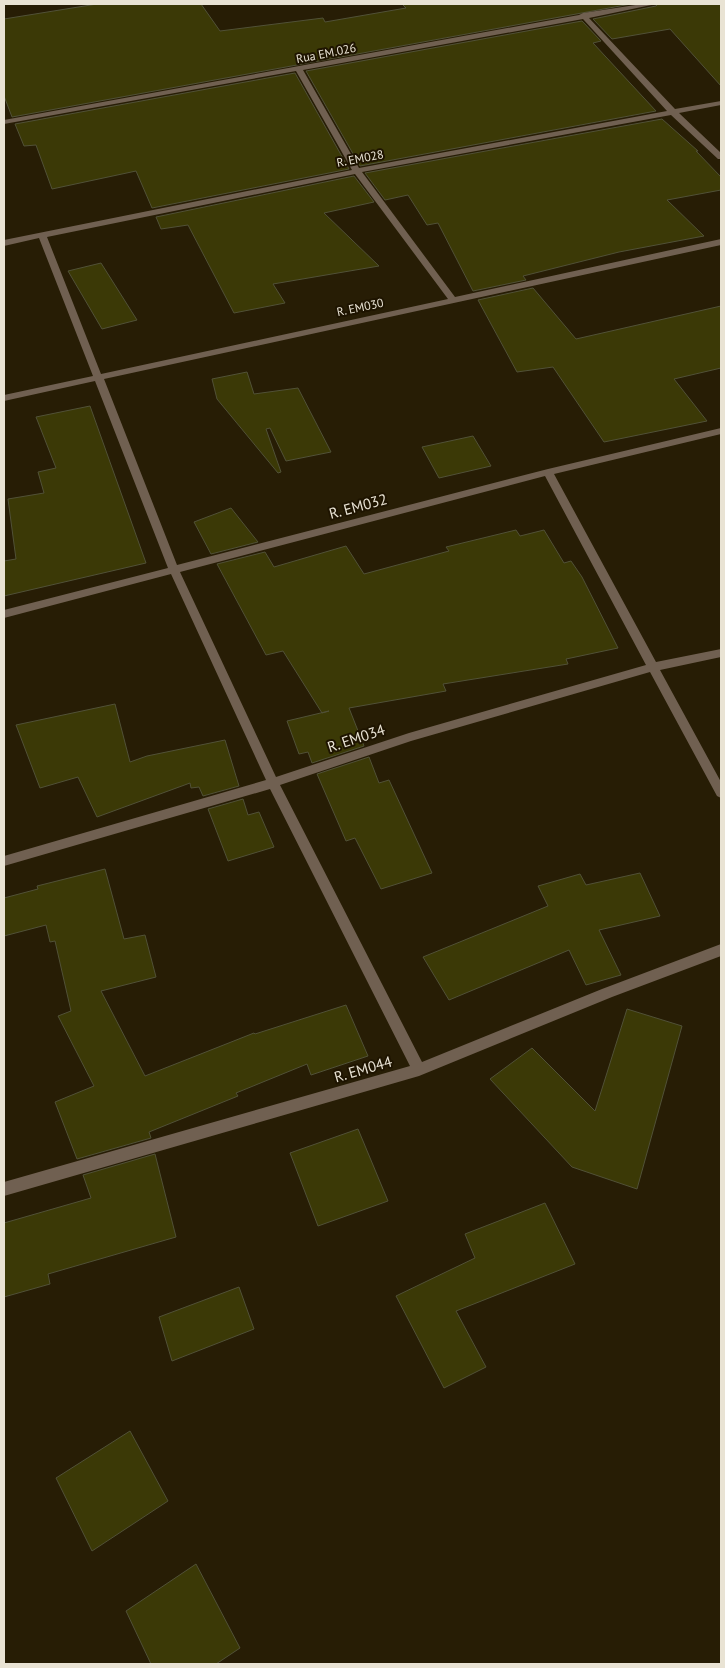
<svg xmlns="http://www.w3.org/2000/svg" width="725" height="1668" viewBox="0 0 725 1668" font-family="'PT Sans',sans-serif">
  <rect width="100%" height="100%" fill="#271d05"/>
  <g fill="#3b3906" stroke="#515137">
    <polygon points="97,4 201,4 220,31 323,18 325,22 406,8 402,4 631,4 12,117 4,96 4,19"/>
    <polygon points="658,4 721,4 721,86 670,29 612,39 593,19 656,6"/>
    <polygon points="582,21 601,41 593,43 656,111 360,166 306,71"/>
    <polygon points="295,73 349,169 152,208 136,171 52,189 36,145 24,146 15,124"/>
    <polygon points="662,119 698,151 696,151 721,177 721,190 667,200 704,236 619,252 523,276 526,280 473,291 438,223 427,225 408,195 385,200 365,173"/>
    <polygon points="354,176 374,202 324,213 379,266 273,284 285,303 234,313 188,225 161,229 156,217"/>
    <polygon points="101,263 137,320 102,329 68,271"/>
    <polygon points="533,288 576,339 721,306 721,368 674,379 707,421 604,442 553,367 517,372 478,300"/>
    <polygon points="247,372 254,394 298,388 331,452 286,461 270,428 266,429 281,472 278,473 217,399 212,379"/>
    <polygon points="90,406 146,563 4,596 4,561 16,559 8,499 44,493 38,472 56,468 36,417"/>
    <polygon points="473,436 491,466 439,478 422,447"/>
    <polygon points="231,508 258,542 211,554 194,522"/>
    <polygon points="516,530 520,536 544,530 564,563 571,561 582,577 618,648 566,659 568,664 443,684 446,691 349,708 364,746 312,763 308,752 299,754 287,721 329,711 322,713 283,651 266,655 217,564 265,552 274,567 346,546 364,574 449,551 446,547"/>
    <polygon points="115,704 130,762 147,756 225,740 239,786 203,796 199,787 191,788 190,783 97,817 78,777 40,788 16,725"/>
    <polygon points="369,757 379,783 389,780 432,873 381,889 355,838 346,841 317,774"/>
    <polygon points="243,799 248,815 259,812 274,847 228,861 208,809"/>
    <polygon points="105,869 124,939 145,935 156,977 101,991 145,1076 254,1033 255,1034 346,1005 368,1056 311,1075 307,1064 236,1093 238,1096 149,1132 151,1138 77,1159 55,1102 94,1086 58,1016 71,1011 55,941 50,942 46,925 4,936 4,898 38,889 37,886"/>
    <polygon points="640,873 660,916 599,930 621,975 586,985 569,950 449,1000 423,957 548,906 538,886 580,874 586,885"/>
    <polygon points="627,1009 682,1026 637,1189 572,1167 490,1079 532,1048 595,1111"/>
    <polygon points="358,1129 388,1201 318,1226 290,1153"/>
    <polygon points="155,1154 176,1237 48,1274 50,1284 4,1297 4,1223 91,1198 83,1175"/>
    <polygon points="545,1203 575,1264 456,1311 486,1367 444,1388 396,1296 475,1258 465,1234"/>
    <polygon points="239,1287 254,1329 172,1361 159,1317"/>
    <polygon points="130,1431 168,1501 92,1551 56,1478"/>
    <polygon points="196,1564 240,1648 216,1664 151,1664 126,1611"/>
  </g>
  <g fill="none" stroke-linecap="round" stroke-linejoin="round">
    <path fill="#706051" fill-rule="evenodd" d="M 642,4 L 656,4 L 589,18 L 675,109 L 721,101 L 721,105 L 679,113 L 721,153 L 721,159 L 718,159 L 671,115 L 362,172 L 455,297 L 721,239 L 721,245 L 104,379 L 177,565 L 548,469 L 721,428 L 721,434 L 554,474 L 656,662 L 721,649 L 721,657 L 660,670 L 721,782 L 721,798 L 717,796 L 650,672 L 411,741 L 280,785 L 422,1062 L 602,989 L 721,944 L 721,956 L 612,997 L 419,1076 L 4,1196 L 4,1182 L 410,1066 L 270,789 L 4,866 L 4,856 L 266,780 L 171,574 L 4,618 L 4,610 L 168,568 L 95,381 L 4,401 L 4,395 L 93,376 L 39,238 L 4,246 L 4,240 L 352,170 L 296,71 L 4,124 L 4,120 L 579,15 L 583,13 ZM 583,19 L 667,111 L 359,168 L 303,70 ZM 355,174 L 448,299 L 101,374 L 47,237 ZM 545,476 L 646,665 L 409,733 L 276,777 L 180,572 Z"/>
  </g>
  <g text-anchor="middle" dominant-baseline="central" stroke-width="4" stroke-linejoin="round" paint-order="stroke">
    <g font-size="12" fill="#e9e3d4" stroke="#1e1400">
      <text transform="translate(326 53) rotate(-11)">Rua EM.026</text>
      <text transform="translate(360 158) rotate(-11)">R. EM028</text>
      <text transform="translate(360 307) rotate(-12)">R. EM030</text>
    </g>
    <g font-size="15" fill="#e9e3d4" stroke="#1e1400">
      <text transform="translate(358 506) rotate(-15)">R. EM032</text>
      <text transform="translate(356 738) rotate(-18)">R. EM034</text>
      <text transform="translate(363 1069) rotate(-16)">R. EM044</text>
    </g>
  </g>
  <rect width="725" height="1668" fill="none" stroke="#e9e3d4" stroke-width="10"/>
</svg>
